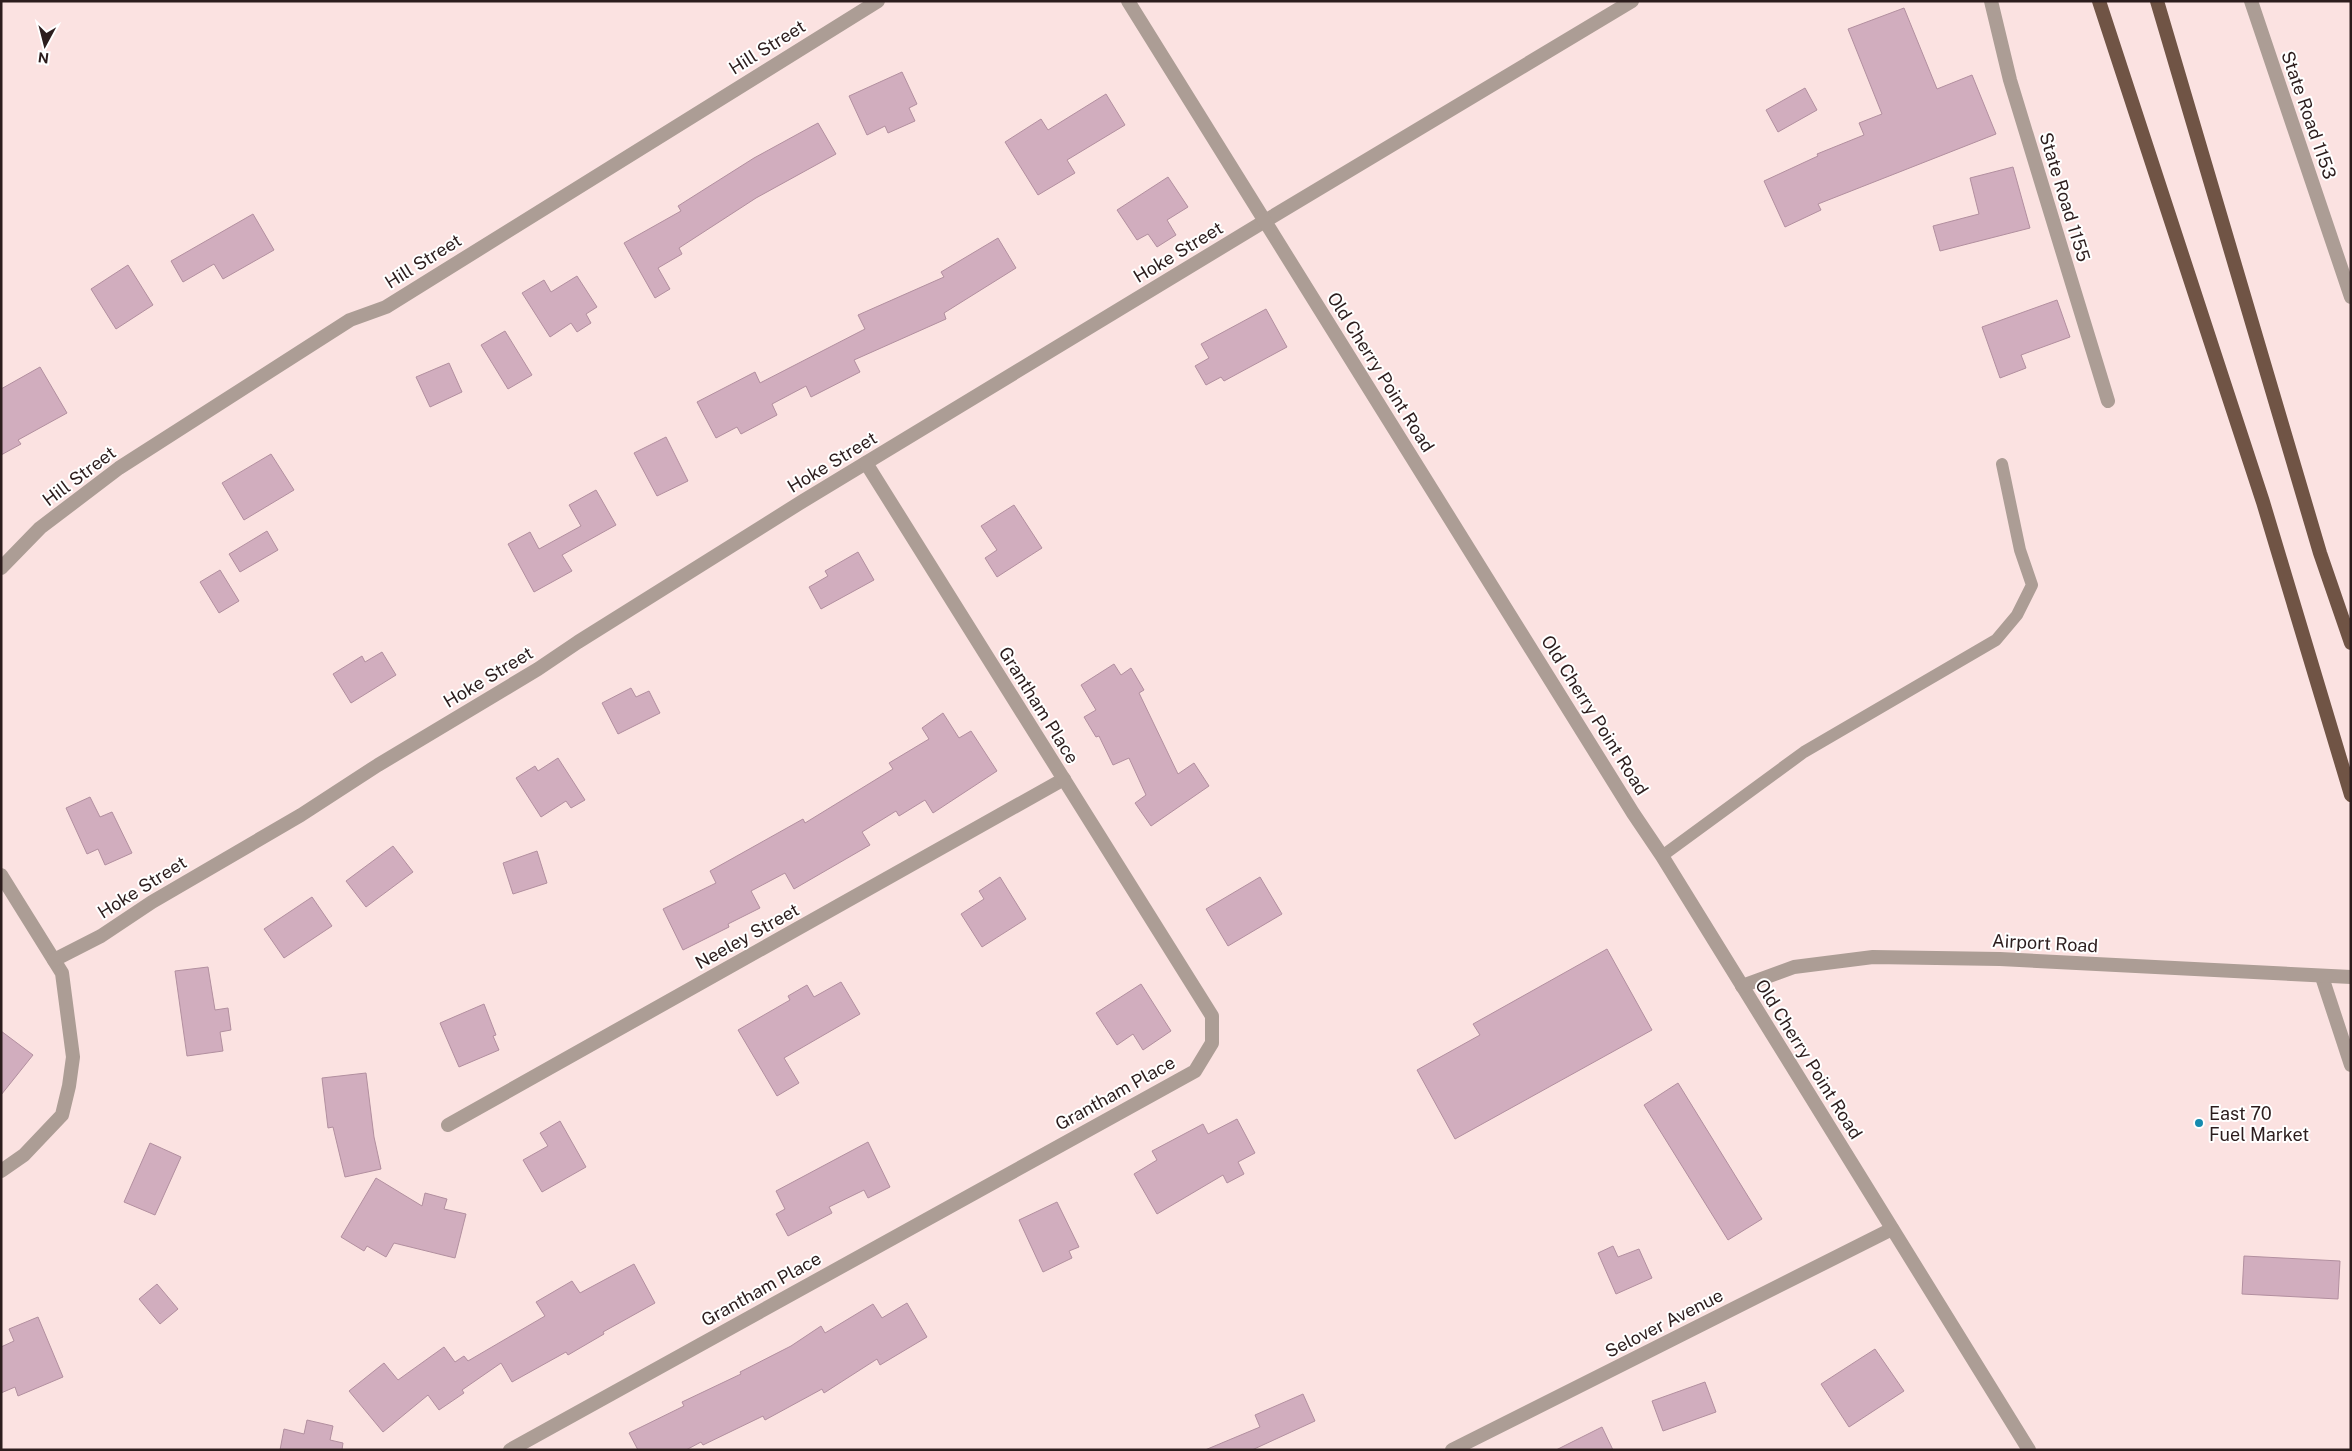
<svg xmlns="http://www.w3.org/2000/svg" width="2352" height="1451" viewBox="0 0 2352 1451" font-family="'Public Sans',sans-serif">
  <rect width="100%" height="100%" fill="#fbe2e1"/>
  <g fill="#d1adbe" stroke="#b28f9f">
    <polygon points="1904,8 1937,89 1972,75 1996,134 1818,204 1821,210 1785,227 1764,181 1818,156 1817,154 1864,135 1859,123 1882,114 1848,29"/>
    <polygon points="902,72 917,104 909,108 915,121 888,133 885,126 867,135 849,96"/>
    <polygon points="1805,88 1817,110 1778,132 1766,110"/>
    <polygon points="1106,94 1125,125 1067,160 1075,173 1038,195 1005,142 1041,119 1048,130"/>
    <polygon points="818,123 836,154 756,198 679,248 682,254 658,268 670,289 655,298 624,243 681,211 678,206 754,158"/>
    <polygon points="2013,167 2030,228 1940,251 1933,226 1979,214 1970,178"/>
    <polygon points="1168,177 1188,207 1167,220 1176,235 1157,247 1148,234 1137,240 1117,210"/>
    <polygon points="253,214 274,250 223,279 214,264 183,282 171,261"/>
    <polygon points="998,238 1016,268 944,313 946,319 854,360 860,372 811,397 806,386 772,404 777,415 741,434 737,427 716,438 697,402 755,372 760,383 865,329 858,315 944,277 941,272"/>
    <polygon points="128,265 153,305 116,329 91,289"/>
    <polygon points="577,276 597,307 586,314 591,323 577,332 571,323 550,337 522,293 544,280 551,292"/>
    <polygon points="2057,300 2070,337 2021,355 2026,368 2000,378 1982,327"/>
    <polygon points="1266,309 1287,347 1224,381 1221,377 1206,385 1195,366 1209,358 1201,344"/>
    <polygon points="505,331 532,375 508,389 481,345"/>
    <polygon points="449,363 462,392 430,407 416,377"/>
    <polygon points="40,367 67,413 18,440 21,444 1,455 1,389"/>
    <polygon points="666,437 688,481 657,496 634,453"/>
    <polygon points="271,454 294,490 244,520 222,483"/>
    <polygon points="596,490 616,525 562,555 572,571 534,592 508,544 530,532 539,549 581,526 569,505"/>
    <polygon points="1014,505 1042,548 997,577 985,558 997,550 981,526"/>
    <polygon points="267,531 278,550 240,572 229,554"/>
    <polygon points="858,552 874,580 821,609 809,587 828,576 825,571"/>
    <polygon points="220,570 239,601 219,613 200,582"/>
    <polygon points="382,652 396,675 351,703 333,674 362,656 365,662"/>
    <polygon points="1114,664 1121,675 1131,668 1144,690 1139,693 1178,774 1194,763 1209,786 1151,826 1135,803 1146,795 1129,758 1113,765 1099,736 1096,737 1084,717 1096,710 1081,685"/>
    <polygon points="631,688 636,697 649,691 660,713 618,734 602,703"/>
    <polygon points="943,713 959,738 971,731 997,771 933,813 925,800 899,816 896,811 862,832 870,845 794,889 785,873 751,891 760,908 728,924 729,927 683,950 663,909 716,883 710,871 803,819 805,823 893,769 889,763 929,739 922,728"/>
    <polygon points="558,758 585,800 571,808 566,801 541,817 516,778 535,766 538,771"/>
    <polygon points="90,797 100,817 112,812 132,853 105,865 98,849 87,854 66,808"/>
    <polygon points="393,846 413,872 366,907 346,881"/>
    <polygon points="537,851 547,883 513,894 503,863"/>
    <polygon points="1000,877 1026,919 982,947 961,914 984,899 979,891"/>
    <polygon points="1260,877 1282,914 1228,946 1206,909"/>
    <polygon points="312,897 332,926 284,958 264,929"/>
    <polygon points="1607,949 1652,1030 1455,1139 1417,1070 1480,1035 1473,1024"/>
    <polygon points="208,967 215,1010 228,1008 231,1030 220,1032 223,1051 187,1056 175,971"/>
    <polygon points="841,982 860,1014 784,1058 799,1083 777,1096 738,1030 790,1000 788,996 807,985 814,997"/>
    <polygon points="1141,984 1171,1031 1143,1050 1133,1034 1117,1045 1096,1013"/>
    <polygon points="484,1004 496,1035 493,1036 499,1050 459,1067 440,1023"/>
    <polygon points="1,1031 33,1055 1,1095"/>
    <polygon points="366,1073 374,1137 381,1169 345,1177 333,1127 328,1128 322,1078"/>
    <polygon points="1678,1083 1762,1219 1728,1240 1644,1105"/>
    <polygon points="1237,1119 1255,1153 1238,1162 1244,1174 1227,1183 1223,1175 1157,1214 1134,1174 1157,1160 1152,1151 1203,1124 1208,1134"/>
    <polygon points="560,1121 586,1167 542,1192 523,1160 548,1146 540,1133"/>
    <polygon points="868,1142 890,1187 868,1198 864,1190 829,1207 832,1213 788,1236 776,1214 785,1209 776,1191"/>
    <polygon points="150,1143 181,1157 155,1215 124,1202"/>
    <polygon points="376,1178 422,1206 425,1193 447,1199 444,1209 466,1214 455,1258 394,1243 386,1257 367,1246 364,1251 341,1237"/>
    <polygon points="1057,1202 1079,1247 1069,1251 1072,1258 1043,1272 1019,1220"/>
    <polygon points="1613,1246 1618,1257 1639,1249 1652,1278 1616,1294 1598,1253"/>
    <polygon points="2244,1256 2340,1261 2338,1299 2242,1294"/>
    <polygon points="634,1264 655,1303 603,1332 604,1334 568,1355 566,1352 512,1382 501,1363 462,1390 464,1393 439,1410 428,1395 383,1432 349,1391 384,1363 398,1380 444,1347 455,1362 464,1356 468,1361 545,1316 536,1302 572,1281 580,1293"/>
    <polygon points="157,1284 178,1309 160,1324 139,1299"/>
    <polygon points="907,1303 927,1337 880,1365 877,1359 824,1393 822,1389 765,1420 763,1416 703,1445 701,1442 686,1450 638,1450 629,1433 684,1406 682,1402 741,1374 740,1372 791,1346 821,1326 825,1333 873,1304 882,1318"/>
    <polygon points="38,1317 63,1377 18,1396 15,1387 1,1393 1,1347 14,1341 9,1329"/>
    <polygon points="1875,1349 1904,1391 1849,1427 1821,1384"/>
    <polygon points="1705,1382 1716,1412 1663,1431 1652,1401"/>
    <polygon points="1303,1394 1315,1421 1252,1450 1205,1450 1260,1427 1255,1415"/>
    <polygon points="307,1420 333,1426 330,1440 343,1443 342,1450 280,1450 284,1429 304,1434"/>
    <polygon points="1602,1427 1613,1450 1556,1450"/>
  </g>
  <g fill="none" stroke-linecap="round" stroke-linejoin="round">
    <polyline stroke="#ac9d95" stroke-width="12" points="1662,856 1804,752 1996,640 2017,615 2032,585 2020,550 2002,464"/>
    <g stroke="#ac9d95" stroke-width="14">
      <polyline points="1,568 40,528 119,468 350,320 386,307 878,1"/>
      <polyline points="1,875 62,973 73,1057 69,1086 62,1115 24,1155 1,1171"/>
      <polyline points="54,960 101,936 152,902 301,815 378,765 538,669 578,642 803,501 1265,221 1632,1"/>
      <polyline points="448,1125 1064,779"/>
      <polyline points="510,1450 1195,1071 1212,1043 1212,1016 866,463"/>
      <polyline points="1452,1450 1892,1229"/>
    </g>
    <g stroke="#ac9d95" stroke-width="14">
      <polyline points="1128,1 1633,813 1662,856 2029,1450"/>
      <polyline points="1991,1 2010,80 2108,401"/>
      <polyline points="2251,1 2351,297"/>
      <polyline points="2322,977 2351,1065"/>
      <polyline points="1742,986 1794,967 1873,957 2000,959 2351,977"/>
    </g>
    <g stroke="#705445" stroke-width="14">
      <polyline points="2099,1 2263,502 2351,795"/>
      <polyline points="2157,1 2320,553 2351,643"/>
    </g>
  </g>
  <circle fill="#168baf" stroke="#fff" stroke-width="2" cx="2199" cy="1123" r="5"/>
  <g text-anchor="middle" dominant-baseline="central" stroke-width="4" stroke-linejoin="round" paint-order="stroke">
    <g font-size="18" fill="#2c1d1d" stroke="#fff">
      <text transform="translate(767 47) rotate(-32)">Hill Street</text>
      <text transform="translate(2309 115) rotate(71)">State Road 1153</text>
      <text transform="translate(2065 197) rotate(73)">State Road 1155</text>
      <text transform="translate(1178 252) rotate(-31)">Hoke Street</text>
      <text transform="translate(423 261) rotate(-32)">Hill Street</text>
      <text transform="translate(1381 372) rotate(58)">Old Cherry Point Road</text>
      <text transform="translate(832 462) rotate(-31)">Hoke Street</text>
      <text transform="translate(79 476) rotate(-37)">Hill Street</text>
      <text transform="translate(488 677) rotate(-31)">Hoke Street</text>
      <text transform="translate(1039 705) rotate(58)">Grantham Place</text>
      <text transform="translate(1595 715) rotate(58)">Old Cherry Point Road</text>
      <text transform="translate(142 887) rotate(-32)">Hoke Street</text>
      <text transform="translate(747 936) rotate(-29)">Neeley Street</text>
      <text transform="translate(2045 943) rotate(3)">Airport Road</text>
      <text transform="translate(1809 1059) rotate(58)">Old Cherry Point Road</text>
      <text transform="translate(1115 1093) rotate(-29)">Grantham Place</text>
      <text transform="translate(761 1289) rotate(-29)">Grantham Place</text>
      <text transform="translate(1664 1323) rotate(-27)">Selover Avenue</text>
    </g>
    <g font-size="18" fill="#2c1d1d" stroke="#fff" text-anchor="start">
      <text x="2209" y="1113">East 70<tspan x="2209" dy="21">Fuel Market</tspan></text>
    </g>
  </g>
  <rect width="2352" height="1451" fill="none" stroke="#2c1d1d" stroke-width="5"/>
  <g transform="translate(45 45) rotate(187)" stroke="#ffffff" stroke-width="4" paint-order="stroke">
  <path d="M0-4L9 19L0 12L-9 19Z" fill="#2c1d1d"/>
  <text y="-8" font-size="14" font-weight="bold" text-anchor="middle" fill="#2c1d1d">N</text>
  </g>
</svg>
